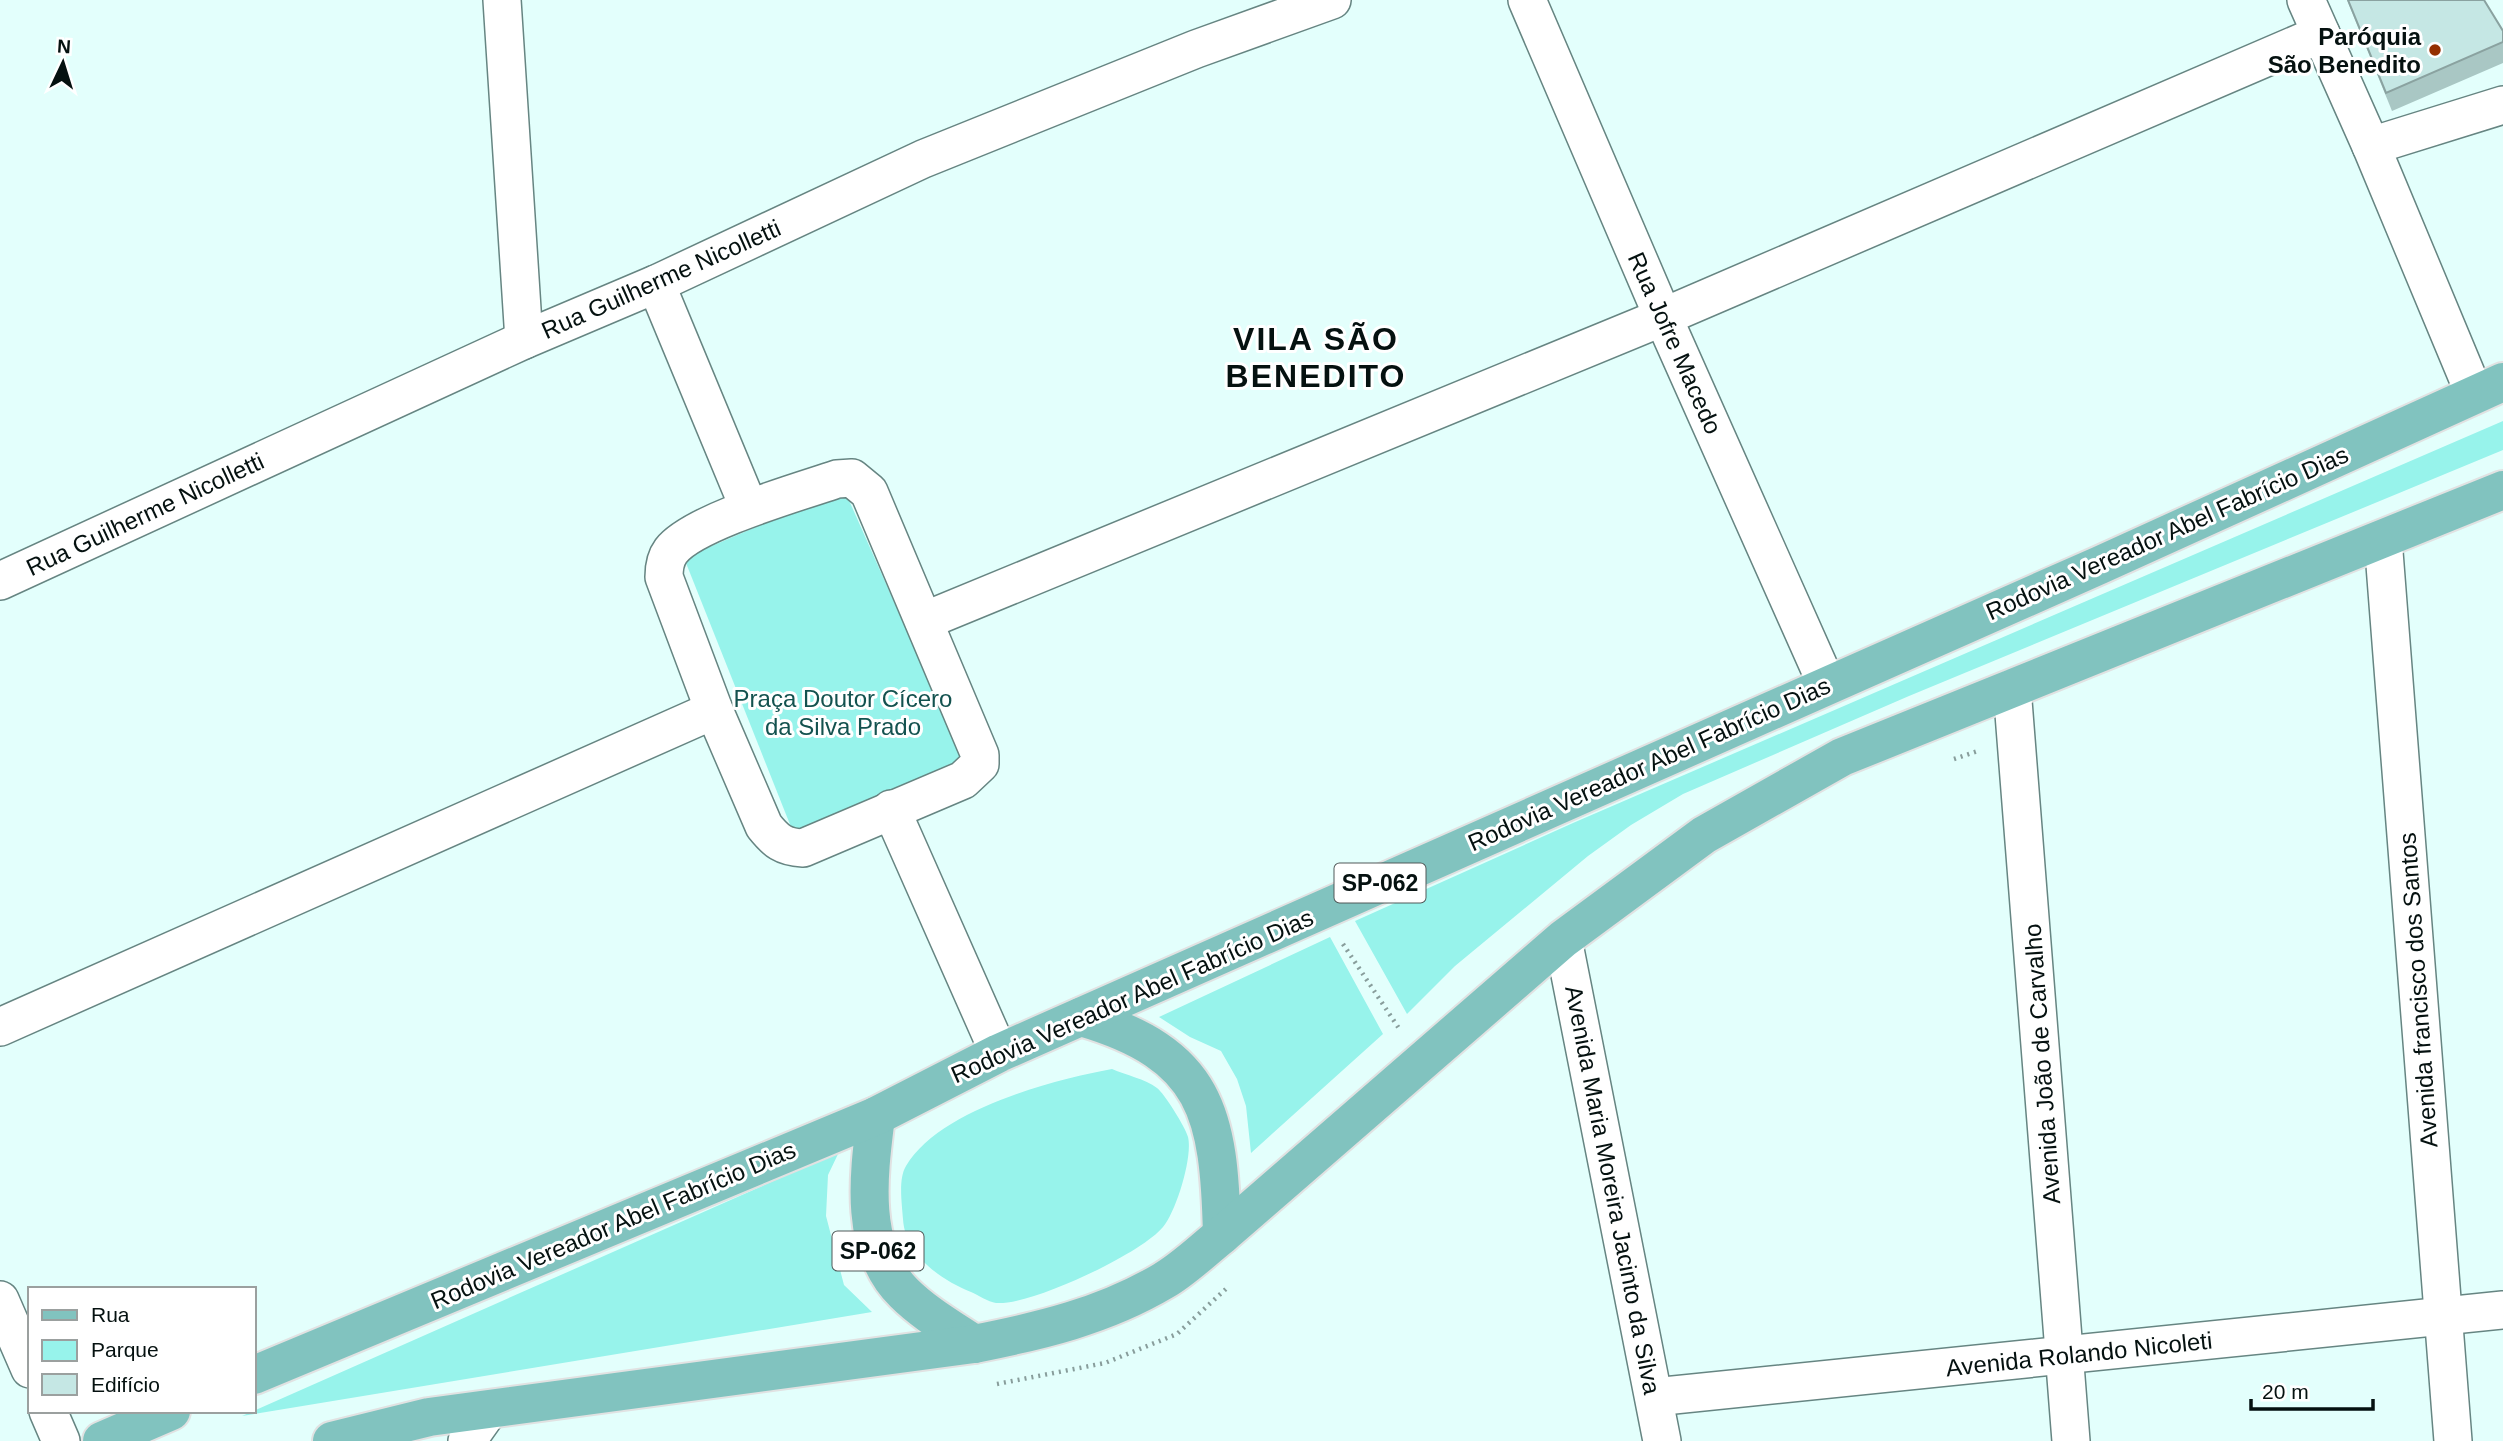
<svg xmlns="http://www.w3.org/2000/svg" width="2503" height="1441" viewBox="0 0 2503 1441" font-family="Arial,sans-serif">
  <rect width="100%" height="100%" fill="#e3fffc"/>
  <g fill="#97f3eb">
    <polygon points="2503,421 2503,450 1909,696 1683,794 1631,825 1588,856 1455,966 1407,1014 1355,921 1573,823"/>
    <polygon points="844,489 965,762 793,832 684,558"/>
    <polygon points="1330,937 1383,1034 1251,1153 1246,1106 1237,1079 1221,1051 1190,1037 1159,1017"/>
    <path d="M 1112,1069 C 1126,1075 1145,1079 1157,1088 C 1164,1093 1186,1128 1188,1137 C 1193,1157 1176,1212 1163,1227 C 1141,1254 1030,1306 996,1303 C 988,1302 978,1295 971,1292 C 941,1280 905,1255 903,1219 C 902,1204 898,1179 906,1166 C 939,1110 1052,1080 1112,1069 Z"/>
    <polygon points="839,1152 828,1175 826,1216 844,1285 872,1312 242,1416"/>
  </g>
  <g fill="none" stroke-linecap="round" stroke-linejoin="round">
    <defs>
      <g id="street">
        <polyline points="502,0 524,340"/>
        <polyline points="1527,0 1663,317 1827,685"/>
        <polyline points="2306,0 2371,146 2474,393"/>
        <polyline points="2371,146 2503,105"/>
        <polyline points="656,284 749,508"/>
        <path d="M 852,478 L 869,492 L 980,755 L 980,764 L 963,780 L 803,848 C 783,847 776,841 764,826 L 714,710 L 664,577 C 664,568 665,559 671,551 C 693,522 799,492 837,479 Z"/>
        <polyline points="2383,539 2453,1441"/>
        <polyline points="0,581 524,340 656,284 923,159 1196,49 1332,0"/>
        <polyline points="924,621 1663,317 2321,34"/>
        <polyline points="2012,688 2071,1441"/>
        <polyline points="891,809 999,1053"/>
        <polyline points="1563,939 1662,1441"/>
        <polyline points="0,1027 714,710"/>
        <polyline points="0,1300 30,1369"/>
        <polyline points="1654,1397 2503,1310"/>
        <polyline points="48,1411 61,1441"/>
        <polyline points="467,1441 489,1410"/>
      </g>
      <g id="primary">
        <path d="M 1081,1017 C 1208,1054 1219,1114 1222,1235"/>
        <path d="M 876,1116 C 869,1172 858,1248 904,1293 C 924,1313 950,1328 974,1344"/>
        <polyline points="254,1375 876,1116 999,1053 2100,565 2503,382"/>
        <polyline points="102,1441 171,1411"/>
        <path d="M 332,1441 L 429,1417 L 974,1344 C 1040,1331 1104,1316 1163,1281 C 1184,1269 1203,1250 1222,1235 L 1563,939 L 1704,835 L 1842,757 L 2503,490"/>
      </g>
    </defs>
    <use href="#street" stroke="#668582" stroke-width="40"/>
    <use href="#primary" stroke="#e1e2e2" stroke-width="42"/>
    <g stroke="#889d9b" stroke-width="4.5" stroke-dasharray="2 5" stroke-linecap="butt">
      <polyline points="1954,759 1978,751"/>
      <polyline points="1343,944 1400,1030"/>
      <polyline points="997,1384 1105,1363 1177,1334 1228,1287"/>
    </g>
    <use href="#street" stroke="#fff" stroke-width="37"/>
    <use href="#primary" stroke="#81c3bf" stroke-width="38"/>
  </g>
  <polygon fill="#a9c7c4" points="2347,0 2484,0 2503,31 2503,63 2392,111"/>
  <polygon fill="#c5e7e4" stroke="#8aa2a0" stroke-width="2" points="2348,0 2484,0 2503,31 2503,42 2386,93"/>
  <circle fill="#942f00" stroke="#fff" stroke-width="2.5" cx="2435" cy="50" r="7"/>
  <g text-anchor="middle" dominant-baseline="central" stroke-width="6" stroke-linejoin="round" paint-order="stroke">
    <g fill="#fff" stroke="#505858" stroke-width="2">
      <rect x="1334.5" y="863.5" width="91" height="39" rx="5"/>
      <rect x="832.5" y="1231.5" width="91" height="39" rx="5"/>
    </g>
    <g font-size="23" font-weight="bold" fill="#051110">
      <text x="1380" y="883">SP-062</text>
      <text x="878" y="1251">SP-062</text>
    </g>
    <g font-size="24" font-weight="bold" fill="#051110" stroke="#fff" text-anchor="end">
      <text x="2421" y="36">Paróquia<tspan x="2421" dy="28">São Benedito</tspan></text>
    </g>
    <g font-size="24" fill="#051110" stroke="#fff">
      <text transform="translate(661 279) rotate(-24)">Rua Guilherme Nicolletti</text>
      <text transform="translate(1675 343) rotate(66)">Rua Jofre Macedo</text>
      <text transform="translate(145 514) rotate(-25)">Rua Guilherme Nicolletti</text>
      <text transform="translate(2167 533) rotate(-24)">Rodovia Vereador Abel Fabrício Dias</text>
      <text transform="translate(1649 764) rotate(-24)">Rodovia Vereador Abel Fabrício Dias</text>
      <text transform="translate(2418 990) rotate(-94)">Avenida francisco dos Santos</text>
      <text transform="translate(1132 996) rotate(-24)">Rodovia Vereador Abel Fabrício Dias</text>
      <text transform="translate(2042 1064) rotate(-94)">Avenida João de Carvalho</text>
      <text transform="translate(1613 1190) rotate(79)">Avenida Maria Moreira Jacinto da Silva</text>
      <text transform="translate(613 1225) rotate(-23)">Rodovia Vereador Abel Fabrício Dias</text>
      <text transform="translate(2079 1354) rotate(-6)">Avenida Rolando Nicoleti</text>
    </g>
    <g font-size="24" fill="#13524f" stroke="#fff">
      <text x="843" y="698">Praça Doutor Cícero<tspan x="843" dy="28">da Silva Prado</tspan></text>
    </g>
    <g font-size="32" font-weight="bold" letter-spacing="2" fill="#051110" stroke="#fff">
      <text x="1316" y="339">VILA SÃO<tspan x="1316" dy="37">BENEDITO</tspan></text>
    </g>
  </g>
  <rect x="28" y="1287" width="228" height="126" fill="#ffffff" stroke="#9ba09f" stroke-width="2"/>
  <rect x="42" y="1310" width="35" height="10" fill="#81c3bf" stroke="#9ba09f" stroke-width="2"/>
  <text x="91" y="1322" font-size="21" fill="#051110">Rua</text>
  <rect x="42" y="1340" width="35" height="21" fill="#97f3eb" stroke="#9ba09f" stroke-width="2"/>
  <text x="91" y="1357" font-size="21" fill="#051110">Parque</text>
  <rect x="42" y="1374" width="35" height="21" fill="#c5e7e4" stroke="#9ba09f" stroke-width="2"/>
  <text x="91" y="1392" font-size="21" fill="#051110">Edifício</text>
  <g transform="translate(63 63) rotate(4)" stroke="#ffffff" stroke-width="5" paint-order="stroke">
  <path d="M0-5L12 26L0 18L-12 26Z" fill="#051110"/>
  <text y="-10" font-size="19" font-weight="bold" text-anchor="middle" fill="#051110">N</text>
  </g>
  <path d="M2251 1399v10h122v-10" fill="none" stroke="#051110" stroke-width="3.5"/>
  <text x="2262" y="1399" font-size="21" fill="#051110" stroke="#ffffff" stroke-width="5" paint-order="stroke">20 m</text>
</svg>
